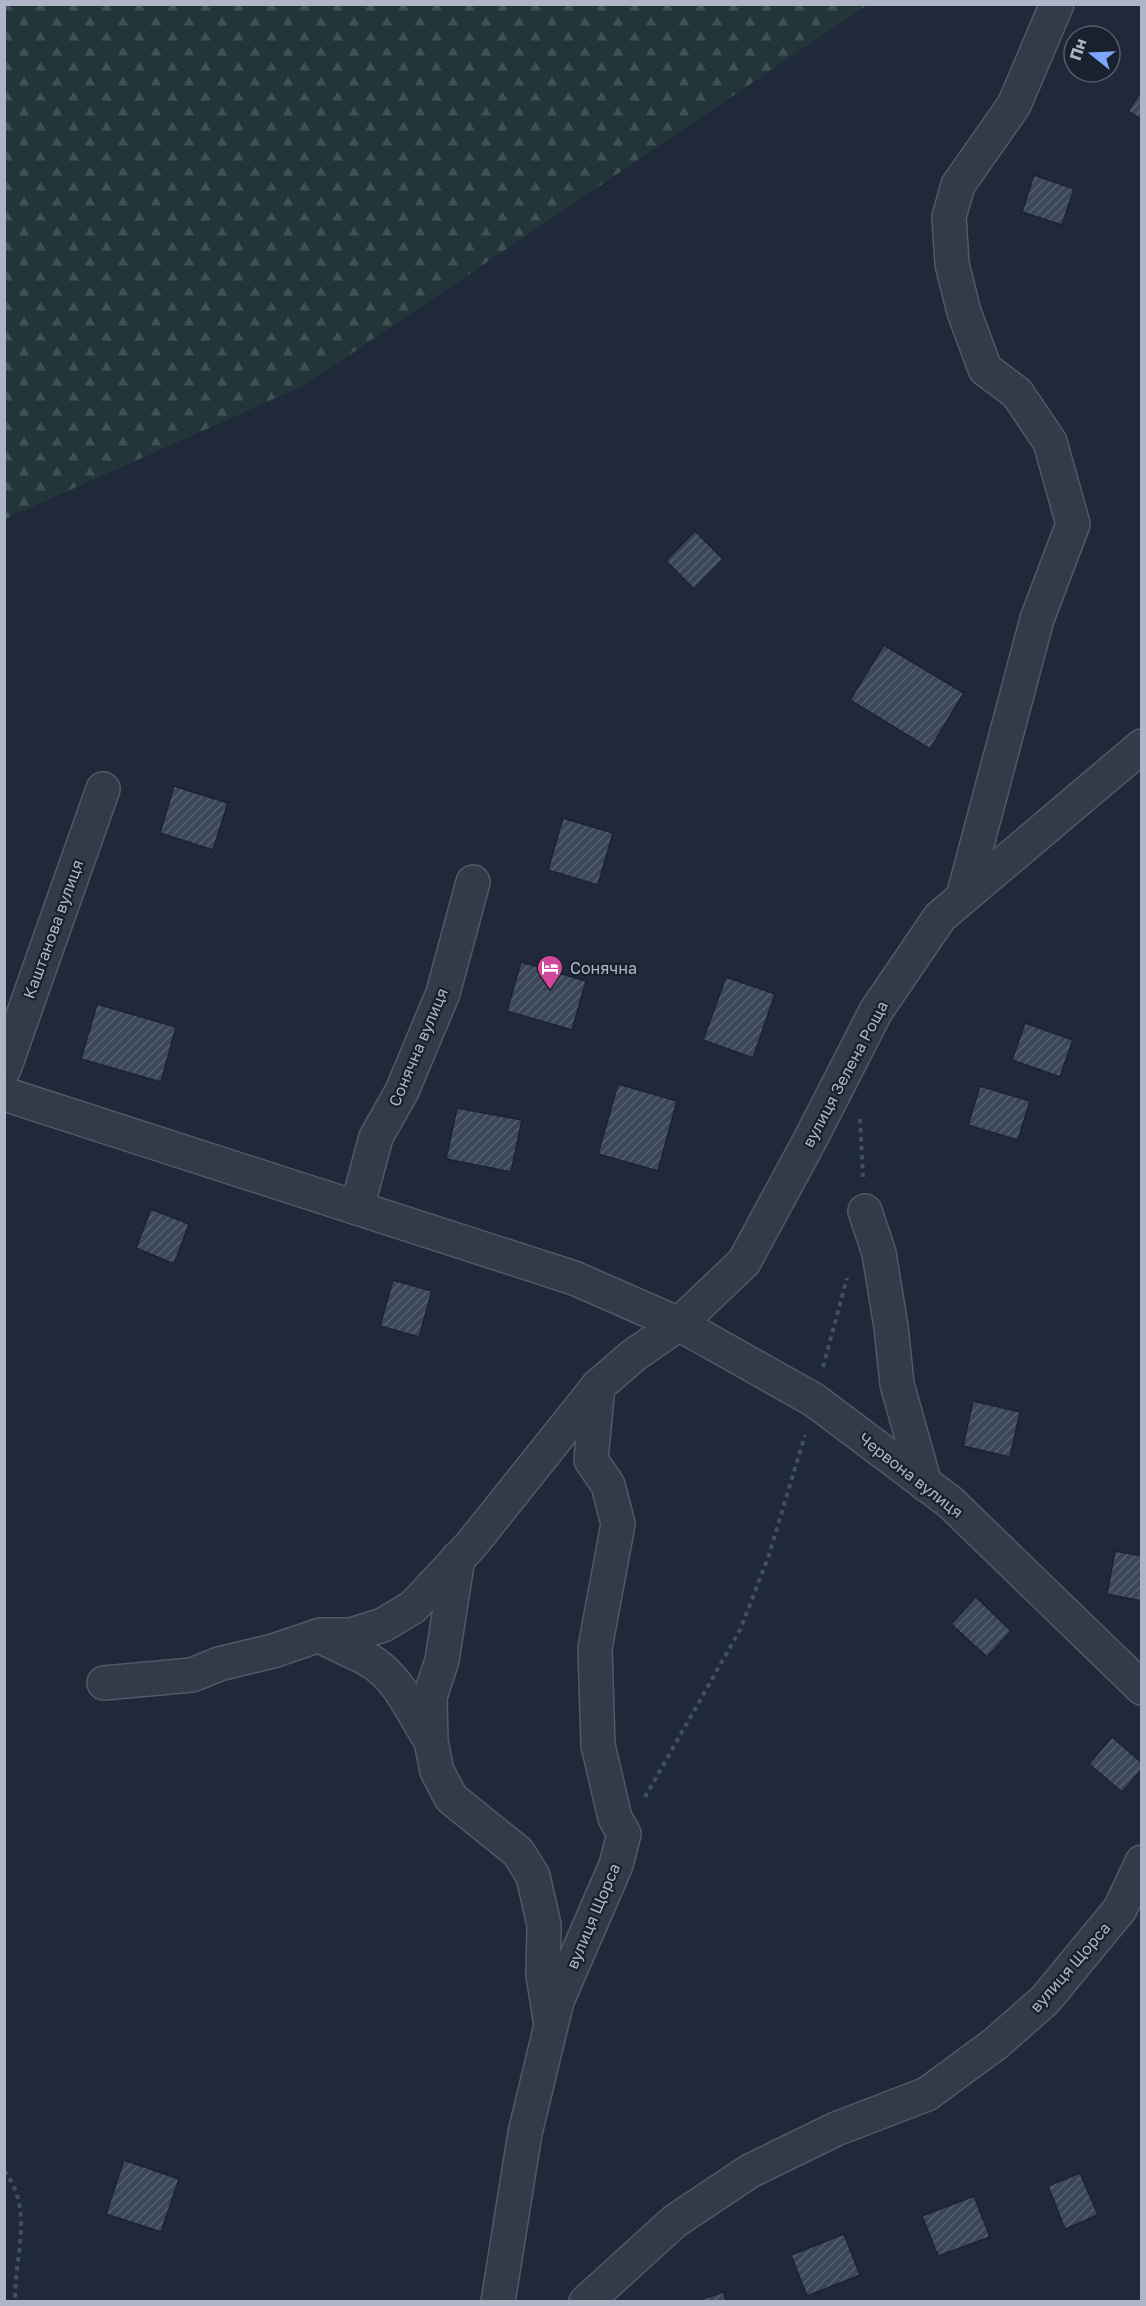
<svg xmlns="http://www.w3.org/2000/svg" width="1146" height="2306" viewBox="0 0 1146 2306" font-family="'Golos Text',sans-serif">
  <defs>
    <pattern id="forest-firs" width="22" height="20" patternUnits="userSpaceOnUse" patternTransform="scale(1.5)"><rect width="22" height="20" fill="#22363a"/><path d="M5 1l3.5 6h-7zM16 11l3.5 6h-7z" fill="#405155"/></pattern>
    <pattern id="building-hatch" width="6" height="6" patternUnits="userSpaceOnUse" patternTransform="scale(1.5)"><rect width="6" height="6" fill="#3b4759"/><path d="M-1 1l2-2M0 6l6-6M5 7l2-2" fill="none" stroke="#555f6f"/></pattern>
  </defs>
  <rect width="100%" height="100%" fill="#202939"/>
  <polygon fill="url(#forest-firs)" points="5,4 867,4 867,5 305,385 5,519"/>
  <g fill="url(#building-hatch)" stroke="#1b2230" stroke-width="1.5">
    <polygon points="1142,90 1142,120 1128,111"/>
    <polygon points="1034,175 1074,189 1062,225 1022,212"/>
    <polygon points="695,531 723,559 694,589 666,561"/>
    <polygon points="884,645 964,693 930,749 850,700"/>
    <polygon points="174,786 228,803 213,850 160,833"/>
    <polygon points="563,818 613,833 598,885 548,870"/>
    <polygon points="521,962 586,981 572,1030 507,1011"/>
    <polygon points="726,977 775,994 753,1058 703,1040"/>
    <polygon points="97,1004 176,1027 161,1082 81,1059"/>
    <polygon points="1025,1023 1073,1040 1060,1077 1012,1060"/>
    <polygon points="618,1084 677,1101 658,1171 598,1154"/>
    <polygon points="980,1086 1030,1101 1018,1140 968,1125"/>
    <polygon points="457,1108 522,1120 511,1172 446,1159"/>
    <polygon points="151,1209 189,1224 174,1264 136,1248"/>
    <polygon points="393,1280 432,1291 419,1337 380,1326"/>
    <polygon points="973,1401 1020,1412 1010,1457 963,1446"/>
    <polygon points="1115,1551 1142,1556 1142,1601 1107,1594"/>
    <polygon points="976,1597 1011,1631 987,1657 951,1624"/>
    <polygon points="1112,1737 1142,1763 1142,1769 1122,1792 1089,1764"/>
    <polygon points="124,2160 179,2179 161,2232 106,2214"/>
    <polygon points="1080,2173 1098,2215 1065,2229 1048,2186"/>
    <polygon points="974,2196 990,2237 938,2256 922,2216"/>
    <polygon points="844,2234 860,2275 807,2296 791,2255"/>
    <polygon points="724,2292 726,2302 693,2302"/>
  </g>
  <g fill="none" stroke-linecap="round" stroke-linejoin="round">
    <defs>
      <g id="minor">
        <polyline points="963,897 1037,619 1073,524 1050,442 1017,393 985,369 964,312 952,264 949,217 958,185 1014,105 1057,4"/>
        <polyline points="4,1069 103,789"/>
        <polyline points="4,1094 574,1278 679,1324 814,1400 950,1502 1142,1688"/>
        <polyline points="357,1208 376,1137 402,1091 443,993 473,882"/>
        <polyline points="865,1211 879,1253 891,1327 897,1384 925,1484"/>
        <polyline points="458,1558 442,1660 430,1697 431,1741 437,1771 451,1798 518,1852 533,1876 544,1925 543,1975 550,2019"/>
        <path d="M 321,1636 C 338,1647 360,1653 375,1664 C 401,1682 413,1714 430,1739"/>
        <polyline points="104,1683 192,1675 219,1664 273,1651 320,1635 351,1635 383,1625 413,1607 471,1545 598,1386"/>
        <polyline points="498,2302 525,2133 557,2001 616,1865 624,1834 615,1818 598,1745 595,1648 618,1524 608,1485 591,1460 598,1386 634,1355 679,1324 744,1262 810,1140 876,1011 940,917 1142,746"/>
        <polyline points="586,2302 675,2221 750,2171 836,2129 927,2094 995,2044 1045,2000 1120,1909 1142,1862"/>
      </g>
    </defs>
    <use href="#minor" stroke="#515867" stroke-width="36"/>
    <g stroke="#3f5357" stroke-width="4" stroke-dasharray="4.5 4.5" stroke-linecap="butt">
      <polyline points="860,1119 863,1177"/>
      <polyline points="823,1367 847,1278"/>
      <polyline points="645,1797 740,1630 768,1558 805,1435"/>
      <path d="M 4,2171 C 35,2209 14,2258 15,2302"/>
    </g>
    <use href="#minor" stroke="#333b49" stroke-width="33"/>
  </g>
  <defs>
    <symbol id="hotel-pin" viewBox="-11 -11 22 30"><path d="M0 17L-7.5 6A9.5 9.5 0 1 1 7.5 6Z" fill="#d1479c" stroke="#19202e"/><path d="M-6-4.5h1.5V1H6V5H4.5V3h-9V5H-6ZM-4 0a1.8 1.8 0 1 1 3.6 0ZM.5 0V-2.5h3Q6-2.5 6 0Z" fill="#fff"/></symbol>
  </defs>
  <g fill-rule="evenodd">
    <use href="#hotel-pin" x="535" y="953" width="30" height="40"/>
  </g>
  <g text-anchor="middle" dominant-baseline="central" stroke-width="4.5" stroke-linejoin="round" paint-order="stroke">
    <g font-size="16" fill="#aeb5c6" stroke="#19202e">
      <text transform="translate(53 929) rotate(-70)">Каштанова вулиця</text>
      <text transform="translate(418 1047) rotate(-67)">Сонячна вулиця</text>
      <text transform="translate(845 1074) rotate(-62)">вулиця Зелена Роща</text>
      <text transform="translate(911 1475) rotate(38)">Червона вулиця</text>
      <text transform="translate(593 1916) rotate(-67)">вулиця Щорса</text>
      <text transform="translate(1070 1967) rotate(-49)">вулиця Щорса</text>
    </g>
    <g font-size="16" fill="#aeb5c6" stroke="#19202e" text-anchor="start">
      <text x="570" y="968">Сонячна</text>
    </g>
  </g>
  <rect width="1146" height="2306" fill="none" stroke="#aeb5c6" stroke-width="12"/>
  <g transform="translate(1092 54) rotate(288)"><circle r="28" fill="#19202e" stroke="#555c6b" stroke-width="1.5"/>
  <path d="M0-4.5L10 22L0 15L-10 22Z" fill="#7da6fc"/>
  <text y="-9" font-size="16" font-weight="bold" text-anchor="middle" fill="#aeb5c6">Пн</text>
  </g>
</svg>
